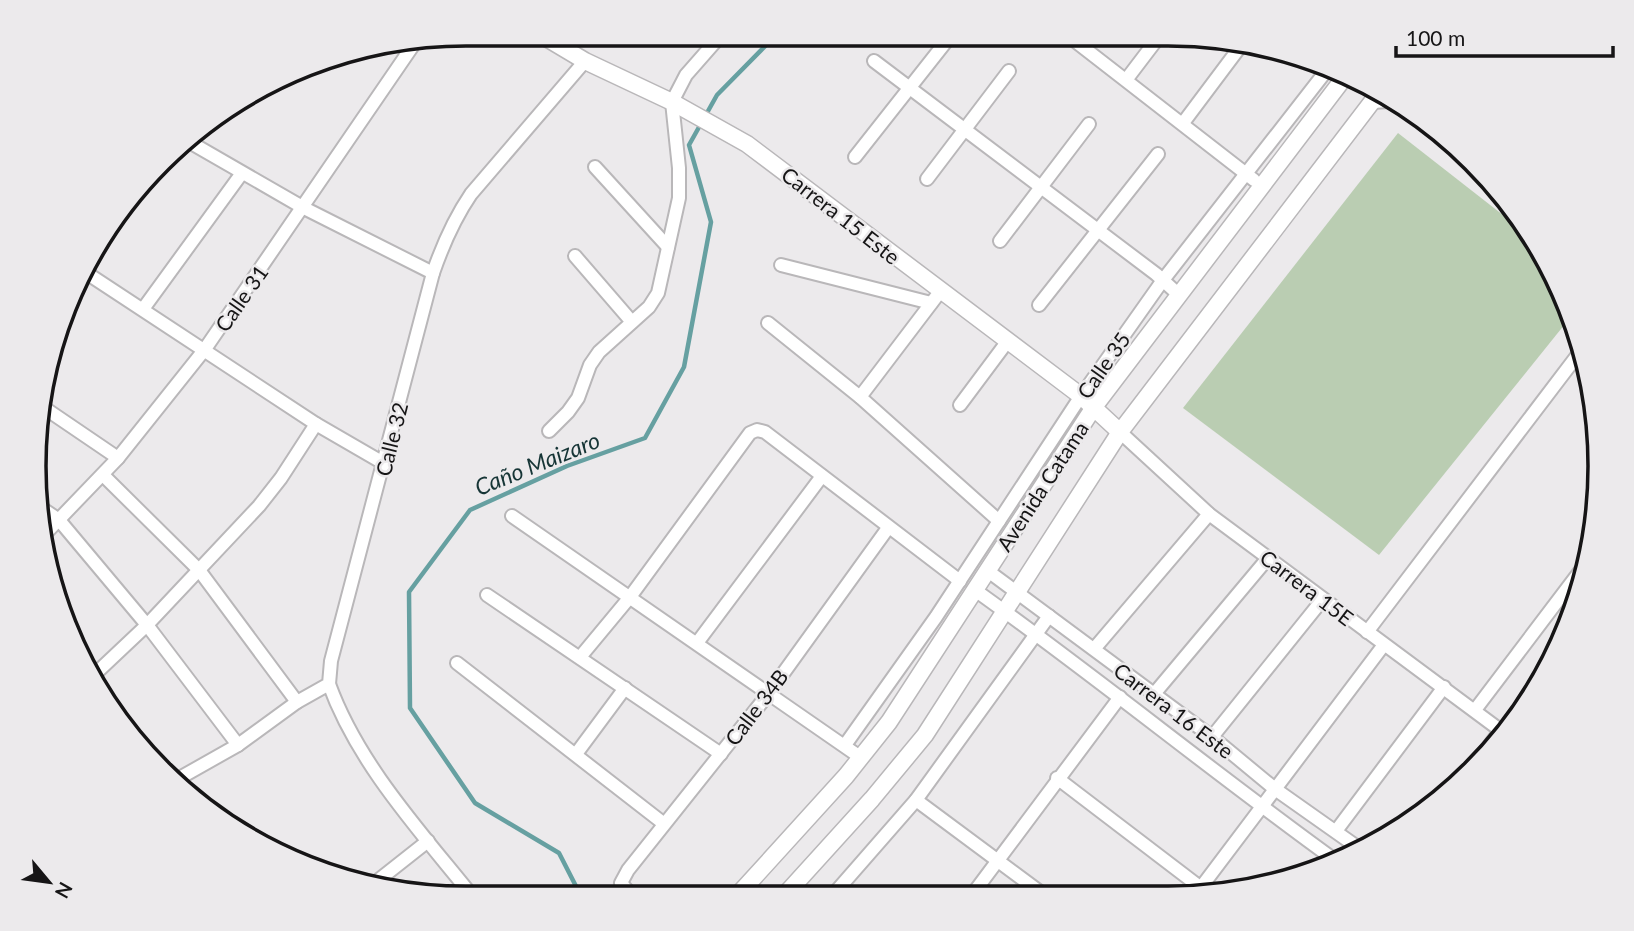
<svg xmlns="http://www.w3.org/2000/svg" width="1634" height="931" viewBox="0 0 1634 931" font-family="Lato,sans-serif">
  <rect width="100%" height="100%" fill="#eceaec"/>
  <polygon fill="#bacdb2" points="1398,133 1526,233 1569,319 1379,555 1183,408"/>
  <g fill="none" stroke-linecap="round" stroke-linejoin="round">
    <polyline stroke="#66a0a1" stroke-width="4.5" points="581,896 559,853 475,803 410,708 409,592 470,510 567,466 645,438 684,367 711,222 689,145 717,95 777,34"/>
    <defs>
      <g id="street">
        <polyline points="1066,34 1254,180"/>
        <polyline points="874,61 1156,274 1178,294"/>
        <polyline points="1126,80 1161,34"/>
        <polyline points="1372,102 1390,101 1398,103"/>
        <polyline points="1183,123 1243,43"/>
        <polyline points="186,140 304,208 433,273"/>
        <polyline points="855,157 952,34"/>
        <polyline points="595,167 668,247"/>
        <polyline points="927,179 1009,71"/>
        <polyline points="1000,241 1089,124"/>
        <polyline points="575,256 632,322"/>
        <polyline points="781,265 931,303"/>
        <polyline points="85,272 316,424 385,464"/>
        <polyline points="1039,305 1158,154"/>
        <polyline points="143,309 242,173"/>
        <polyline points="768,323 860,397 999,521"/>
        <polyline points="860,397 936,297"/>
        <polyline points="960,405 1007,342"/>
        <polyline points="43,407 118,458"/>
        <polyline points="549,431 568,412 578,398 590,365 599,352 649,307 658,293 679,198 679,168 672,102 686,75 722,34"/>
        <polyline points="1120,432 1209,514 1504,733"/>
        <polyline points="103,475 199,570 297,702"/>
        <polyline points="37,505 59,520 147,625 238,745"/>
        <polyline points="512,516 860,757"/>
        <polyline points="44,535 118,458 205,349 416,41"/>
        <polyline points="988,571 1212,737 1275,789 1360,849"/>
        <path d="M 975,590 C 1097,677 1214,773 1336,861"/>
        <polyline points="487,595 721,754"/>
        <polyline points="1367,632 1583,348"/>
        <polyline points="697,643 822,476"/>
        <polyline points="1094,649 1209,514"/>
        <polyline points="581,656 630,597 750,433 757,430 765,432 960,581"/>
        <polyline points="457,663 663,823"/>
        <polyline points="94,675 147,625 259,506 281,478 316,424"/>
        <path d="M 329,684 C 358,764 420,831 473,897"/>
        <polyline points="1154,694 1268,558"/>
        <polyline points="1475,710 1581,570"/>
        <polyline points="1212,737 1323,599"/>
        <polyline points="845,745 936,617 1081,396 1163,280 1330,66"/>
        <polyline points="576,754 625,688"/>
        <polyline points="1057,778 1209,894"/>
        <polyline points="1465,778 1501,730"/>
        <path d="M 176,780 L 238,745 L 297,702 L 329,684 L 331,661 L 433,273 C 443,244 454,219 471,194 L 585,61"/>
        <polyline points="916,800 1044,895"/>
        <polyline points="1336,831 1444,687"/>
        <polyline points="371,886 428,841"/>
        <polyline points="1196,894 1383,646"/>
        <polyline points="833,895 916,800 1049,616"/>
        <polyline points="972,895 1120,697"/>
        <polyline points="632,896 621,883 628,870 769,693 888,528"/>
      </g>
      <g id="secondary">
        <polyline points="538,33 585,61 672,102 747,144 1081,396 1120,432"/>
        <polyline points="737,896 846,776 889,722 1094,407 1347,74"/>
        <polyline points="784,896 872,799 925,735 1120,432 1381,90"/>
      </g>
    </defs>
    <use href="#street" stroke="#b9b7b9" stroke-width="16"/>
    <use href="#secondary" stroke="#b9b7b9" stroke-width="19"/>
    <use href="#street" stroke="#fff" stroke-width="12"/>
    <use href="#secondary" stroke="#fff" stroke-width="16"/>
  </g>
  <g text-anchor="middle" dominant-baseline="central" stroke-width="5" stroke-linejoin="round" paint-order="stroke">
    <g font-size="21" fill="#161516" stroke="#eceaec">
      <text transform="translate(841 215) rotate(38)">Carrera 15 Este</text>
      <text transform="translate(241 298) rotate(-55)">Calle 31</text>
      <text transform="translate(1103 365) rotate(-55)">Calle 35</text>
      <text transform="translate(391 439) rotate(-76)">Calle 32</text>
      <text transform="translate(1042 486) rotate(-57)">Avenida Catama</text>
      <text transform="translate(1307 587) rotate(37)">Carrera 15E</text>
      <text transform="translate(756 707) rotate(-53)">Calle 34B</text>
      <text transform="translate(1174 710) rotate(37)">Carrera 16 Este</text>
    </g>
    <g font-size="23" font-style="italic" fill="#163536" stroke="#eceaec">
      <text transform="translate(537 463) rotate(-22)">Caño Maizaro</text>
    </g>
  </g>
  <path d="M0 0H1634V931H0ZM466 46H1168A420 420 0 0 1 1588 466V466A420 420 0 0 1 1168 886H466A420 420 0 0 1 46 466V466A420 420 0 0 1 466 46Z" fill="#eceaec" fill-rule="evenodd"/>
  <path fill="none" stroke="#161516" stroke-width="3.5" d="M466 46H1168A420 420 0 0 1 1588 466V466A420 420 0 0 1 1168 886H466A420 420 0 0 1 46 466V466A420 420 0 0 1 466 46Z"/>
  <g transform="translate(49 882) rotate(119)" stroke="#eceaec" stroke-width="5" paint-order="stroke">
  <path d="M0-5L12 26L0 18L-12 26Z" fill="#161516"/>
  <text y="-10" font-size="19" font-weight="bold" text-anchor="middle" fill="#161516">N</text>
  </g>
  <path d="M1396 46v10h217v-10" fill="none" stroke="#161516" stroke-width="3.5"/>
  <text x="1406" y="46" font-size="21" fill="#161516" stroke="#eceaec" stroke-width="5" paint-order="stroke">100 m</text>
</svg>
